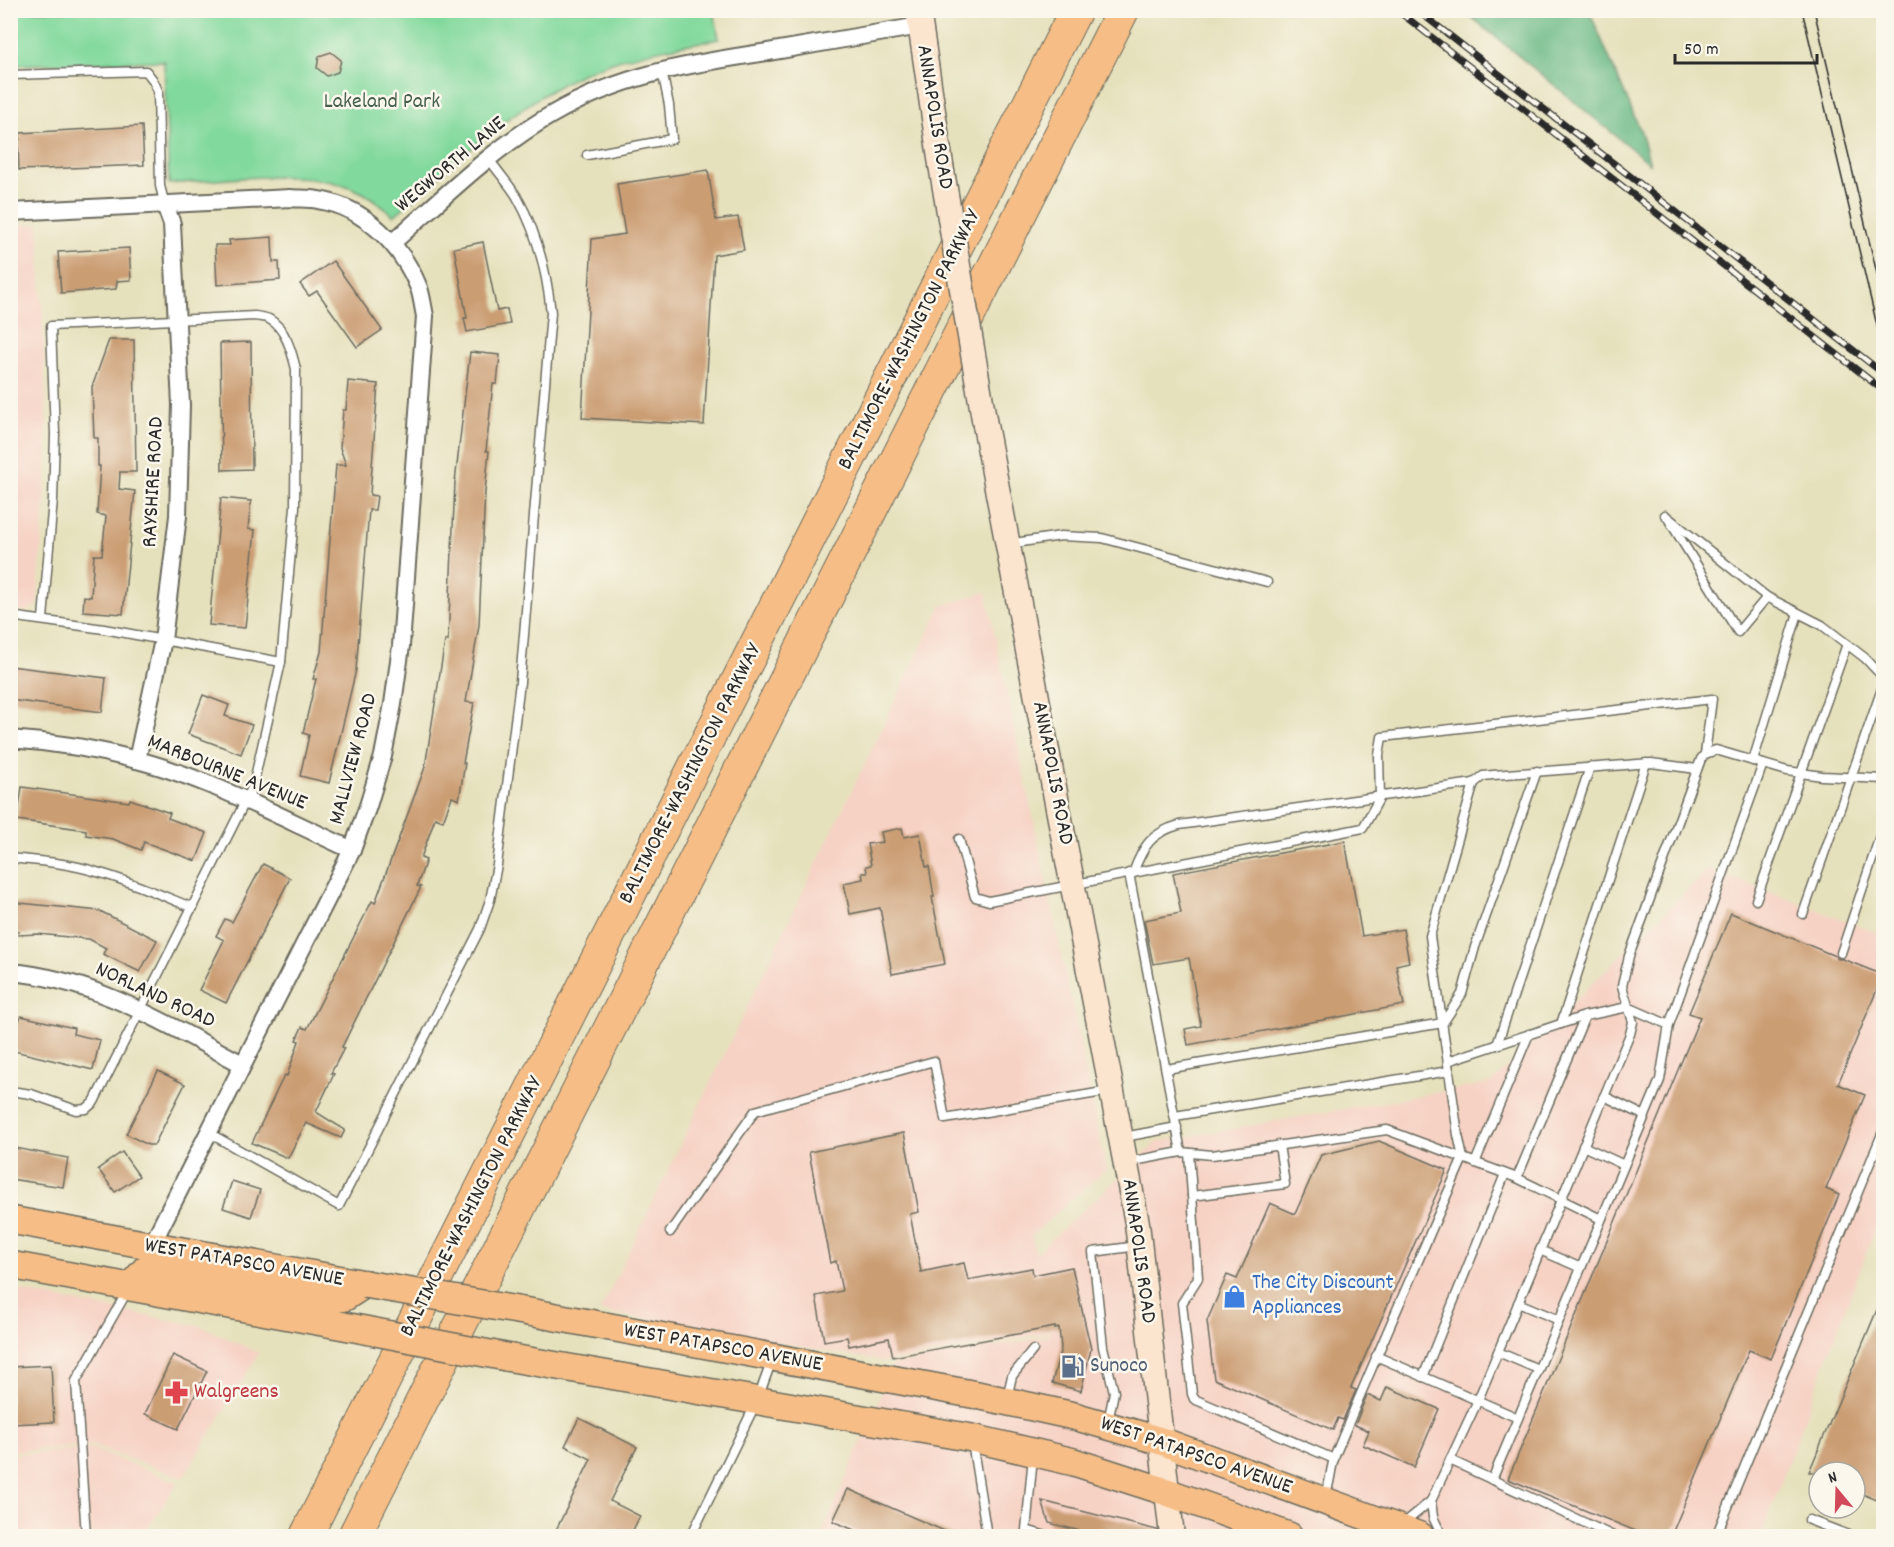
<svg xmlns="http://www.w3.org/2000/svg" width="1894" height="1547" viewBox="0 0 1894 1547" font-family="Dekko,sans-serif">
  <rect width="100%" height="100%" fill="#fbf7ec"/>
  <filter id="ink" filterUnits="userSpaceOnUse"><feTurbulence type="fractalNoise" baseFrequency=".0167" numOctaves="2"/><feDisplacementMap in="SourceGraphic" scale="12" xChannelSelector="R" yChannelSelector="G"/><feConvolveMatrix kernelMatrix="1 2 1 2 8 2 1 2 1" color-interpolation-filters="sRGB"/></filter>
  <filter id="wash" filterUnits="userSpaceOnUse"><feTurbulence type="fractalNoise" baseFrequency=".008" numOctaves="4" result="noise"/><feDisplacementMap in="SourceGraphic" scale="24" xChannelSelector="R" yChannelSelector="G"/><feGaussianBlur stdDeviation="1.35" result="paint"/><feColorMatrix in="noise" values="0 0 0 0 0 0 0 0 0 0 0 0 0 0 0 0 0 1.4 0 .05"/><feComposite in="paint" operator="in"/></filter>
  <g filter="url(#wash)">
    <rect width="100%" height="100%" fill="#e6e1bd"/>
    <g fill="#f6d2c4">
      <polygon points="39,224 47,433 45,500 37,605 26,611 10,610 10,225"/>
      <polygon points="986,592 1106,1169 1032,1235 1035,1254 1157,1142 1491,1083 1709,869 1883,935 1883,1208 1761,1536 821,1536 894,1364 1049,1336 1044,1309 1047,1333 889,1362 600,1311 941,606"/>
      <polygon points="10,1289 200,1326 259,1353 183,1478 91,1445 11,1452"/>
      <polygon points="90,1448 178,1482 143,1536 11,1536 11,1455"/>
    </g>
    <path fill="#82d99d" stroke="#568264" stroke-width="1.5" d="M 714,10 L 719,39 C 683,45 647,51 612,62 C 526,91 461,158 394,216 C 382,205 368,194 352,188 C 299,168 226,180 169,184 L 164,61 L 11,65 L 10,11 Z"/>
    <polygon fill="#69b984" stroke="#4a7258" stroke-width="1.5" points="1464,11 1586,11 1591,15 1641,132 1650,164"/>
    <g id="blocks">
      <g fill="#cb9d73">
        <polygon points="331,52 341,60 338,72 327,76 317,68 319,56"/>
        <polygon points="142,126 144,165 19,170 18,140 20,139 20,133"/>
        <polygon points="708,170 716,220 738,217 744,250 714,255 704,425 582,418 592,239 625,234 617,184"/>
        <polygon points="272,237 273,262 279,262 280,280 217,285 215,245 230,245 229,240"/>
        <polygon points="483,242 497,311 507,309 510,324 467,332 464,318 467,318 454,248"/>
        <polygon points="129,248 131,280 117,281 116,289 61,293 58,252"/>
        <polygon points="333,261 382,330 357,347 317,291 309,296 300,284"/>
        <polygon points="109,340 134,340 136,472 120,472 119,489 135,491 123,614 83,611 84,596 91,597 94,555 102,555 106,516 97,514 100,466 98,466 98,438 94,438 92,387"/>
        <polygon points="251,342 252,469 222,470 220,343"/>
        <polygon points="470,352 500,355 497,384 493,384 486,451 489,451 485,492 479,625 466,702 474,703 463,763 465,763 459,800 452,797 443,821 435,818 421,858 426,860 417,886 421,887 342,1047 344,1048 331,1073 334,1074 316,1112 345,1130 341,1138 306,1123 288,1158 252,1143 280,1084 285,1075 287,1076 299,1041 296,1040 302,1027 307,1029 372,901 375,903 425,767 445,641 448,641 455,482"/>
        <polygon points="348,381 378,384 370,495 377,496 375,510 369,510 356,670 329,783 300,776 309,735 303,733 316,679 313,679 321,652 336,465 346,465 340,448 343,410 346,410"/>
        <polygon points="221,498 251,501 248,529 255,530 245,628 209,625"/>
        <polygon points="10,666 106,678 102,712 10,700"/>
        <polygon points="203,695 229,705 225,716 252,725 241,754 188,734"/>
        <polygon points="22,787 129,802 130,799 170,813 168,818 207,833 196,861 144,842 141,850 113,839 86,835 86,830 17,820"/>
        <polygon points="902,828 904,837 920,834 926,867 929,866 934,897 932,897 945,964 892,974 880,908 850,914 844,883 863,879 862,873 867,873 866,866 871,865 867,844 883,842 881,832"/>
        <polygon points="1345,841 1362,936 1403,929 1409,962 1396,965 1404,1005 1188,1045 1185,1029 1201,1026 1189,958 1153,964 1144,920 1181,913 1173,873"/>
        <polygon points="263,864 290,878 226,1003 199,990 224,940 216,936 225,919 232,922"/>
        <polygon points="10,902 100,911 157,940 140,972 103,954 106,948 89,939 38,934 18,935 19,932 10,931"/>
        <polygon points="1731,913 1835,956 1838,959 1843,959 1883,975 1838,1084 1865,1095 1826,1189 1839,1195 1771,1359 1749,1350 1671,1536 1648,1536 1508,1479 1700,1017 1689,1013"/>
        <polygon points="21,1016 74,1028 73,1034 100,1040 93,1070 10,1050 10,1019 19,1021"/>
        <polygon points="158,1071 185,1084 154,1145 148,1145 126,1134"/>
        <polygon points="904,1133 919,1212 910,1214 921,1272 964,1263 968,1280 1032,1268 1033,1275 1072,1267 1091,1349 1081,1391 1052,1383 1061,1348 1059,1328 1055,1329 1055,1327 893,1357 889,1338 849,1346 847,1337 824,1341 816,1296 842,1291 836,1261 830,1263 809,1152"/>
        <polygon points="1379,1141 1447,1170 1351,1388 1356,1390 1343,1420 1338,1418 1333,1430 1214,1379 1207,1321 1227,1275 1237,1279 1270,1203 1295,1214 1321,1155"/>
        <polygon points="10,1147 68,1158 63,1187 10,1179"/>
        <polygon points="122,1152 139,1176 115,1192 98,1169"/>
        <polygon points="232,1181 260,1190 251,1217 223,1208"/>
        <polygon points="1884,1293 1884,1503 1855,1491 1855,1472 1809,1472"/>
        <polygon points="173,1355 207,1371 178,1429 145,1414"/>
        <polygon points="51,1365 54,1422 10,1424 10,1367"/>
        <polygon points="1387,1387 1439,1409 1414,1467 1363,1445 1369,1431 1355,1425 1367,1395 1381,1401"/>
        <polygon points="579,1418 637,1447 610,1501 640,1516 630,1536 553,1536 591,1459 565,1446"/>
        <polygon points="848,1489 956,1536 868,1536 833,1521"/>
        <polygon points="1042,1501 1157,1530 1158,1536 1100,1536 1049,1523"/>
      </g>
    </g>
  </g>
  <g filter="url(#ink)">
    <use href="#blocks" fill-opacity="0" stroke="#6c6b5e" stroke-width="1.5"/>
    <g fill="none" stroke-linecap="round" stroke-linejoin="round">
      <defs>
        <g id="service">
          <polyline points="10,75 146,71 153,80 158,91 160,186 165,205"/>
          <polyline points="587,155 672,139 669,105 662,71"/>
          <polyline points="1665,515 1767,597 1822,625 1865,658 1884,678"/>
          <polyline points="1669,520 1738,632 1767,597"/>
          <polyline points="1008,544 1061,536 1102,538 1267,582"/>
          <polyline points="10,616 104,629 281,662"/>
          <polyline points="1753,761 1798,613"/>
          <polyline points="959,839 975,897 989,901 1363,828 1380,797 1379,755 1382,737 1712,699 1705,754"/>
          <path d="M 10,858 C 40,861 69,863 97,872 C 130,881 161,895 193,908"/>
          <polyline points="1129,873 1181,1152"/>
          <path d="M 1133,873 C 1143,846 1151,833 1179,825 L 1474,783"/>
          <polyline points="1756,900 1847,644"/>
          <polyline points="1803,914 1884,683"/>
          <polyline points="1841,953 1884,824"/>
          <polyline points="1561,1024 1646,763"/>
          <polyline points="1497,1045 1590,767"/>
          <polyline points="1448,1061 1585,1016 1628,1007 1669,1025"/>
          <polyline points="1166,1069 1443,1023 1462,994 1475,947 1537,771"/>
          <path d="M 10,1091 L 31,1094 L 76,1110 L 86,1109 L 94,1102 L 253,786 L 281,662 L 295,507 L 296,369 C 292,353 286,328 269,319 C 265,317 259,317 255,316 L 51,326 L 55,434 L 53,499 L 43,619"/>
          <polyline points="1604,1096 1645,1116"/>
          <polyline points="1175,1116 1449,1071"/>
          <path d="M 209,1133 L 339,1206 L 480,929 L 490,900 L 497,865 L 520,682 L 551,313 C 547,273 537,232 517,197 C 509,184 498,172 489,159"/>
          <polyline points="1124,1137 1177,1127"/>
          <polyline points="1583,1146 1624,1165"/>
          <polyline points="1189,1153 1198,1278 1182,1303 1192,1394 1194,1399 1334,1459"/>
          <polyline points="1128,1162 1181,1152 1212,1155 1387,1130 1517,1178 1601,1219"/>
          <polyline points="1475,1163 1529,1034"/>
          <polyline points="1517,1178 1585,1016"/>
          <polyline points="1192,1196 1285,1184 1279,1145"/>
          <polyline points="670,1232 755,1111 934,1061 945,1119 1109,1091"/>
          <polyline points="1540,1250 1581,1268"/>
          <polyline points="1518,1303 1559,1320"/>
          <polyline points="1498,1352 1538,1369"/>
          <polyline points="1376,1356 1518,1418"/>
          <polyline points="1423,1377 1505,1174"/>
          <polyline points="1007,1398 1012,1376 1033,1350"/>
          <polyline points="1108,1422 1114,1392 1103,1347 1093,1252 1138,1246"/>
          <polyline points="972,1442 987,1536"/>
          <polyline points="1033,1456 1026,1530 1046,1536"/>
          <polyline points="1450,1460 1613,1536"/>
          <polyline points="1492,1480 1660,1080 1669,1025 1763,764"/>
          <path d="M 1325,1497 C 1331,1482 1330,1467 1336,1453 C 1377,1354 1420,1256 1463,1158 L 1458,1135 L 1430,936 L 1474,783 L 1483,776 L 1493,775 L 1651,763 L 1697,769"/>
          <polyline points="1431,1501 1433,1517 1442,1536"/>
          <polyline points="1809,1520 1851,1536"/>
          <polyline points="1403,1524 1431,1501 1478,1400 1630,1034 1633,1022 1622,986 1629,956 1701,759 1705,754 1716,750 1787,771 1822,776 1884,779"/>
          <polyline points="86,1536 76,1381 128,1290"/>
          <polyline points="691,1536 757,1401 772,1360"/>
          <polyline points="1716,1536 1884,1129"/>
        </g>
        <g id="minor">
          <path d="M 10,212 L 290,198 C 299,199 309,198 318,200 C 365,207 402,246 419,288 C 422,297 423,307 425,316 L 401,646 L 393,704 L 383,756 L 368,806 L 352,850 L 151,1246"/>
          <path d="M 392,243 C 442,199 493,148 551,115 C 622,74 689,64 768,52 C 819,43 869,35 920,26"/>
          <path d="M 10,739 C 52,742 96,749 137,760 C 208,778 284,819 352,850"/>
          <polyline points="137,760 163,640 178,516 181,405 172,224 165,205"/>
          <path d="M 10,972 C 96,979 168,1025 242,1064"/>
        </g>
        <g id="secondary">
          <polyline points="918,10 941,165"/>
          <polyline points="985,425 1137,1223 1172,1536"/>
        </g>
        <g id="primary">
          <polyline points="10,1220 365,1284"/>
          <polyline points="10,1265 344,1326"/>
          <polyline points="131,1286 146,1269 153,1268 335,1299 345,1297 365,1284"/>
          <polyline points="529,1312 977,1395 1074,1416 1161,1441 1420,1536"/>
          <polyline points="506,1357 972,1438 1074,1462 1167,1492 1289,1536"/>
        </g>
        <g id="motorway">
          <polyline points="306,1536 1076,10"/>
          <polyline points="354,1536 1123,10"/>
        </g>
      </defs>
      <use href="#service" stroke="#6c6b5e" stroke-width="11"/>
      <use href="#minor" stroke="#6c6b5e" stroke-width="20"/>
      <use href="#secondary" stroke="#6c6b5e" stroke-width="27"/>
      <use href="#primary" stroke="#6c6b5e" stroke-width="30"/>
      <use href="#motorway" stroke="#6c6b5e" stroke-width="34"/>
      <use href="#service" stroke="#fff" stroke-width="8"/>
      <use href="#minor" stroke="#fff" stroke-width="16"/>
      <use href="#secondary" stroke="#fbe5cf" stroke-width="24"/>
      <use href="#primary" stroke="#f6be86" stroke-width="27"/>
      <use href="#motorway" stroke="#f6be86" stroke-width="32"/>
      <g stroke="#2b2b2b" stroke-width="1.5">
        <polyline points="1802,10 1884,355"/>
        <polyline points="1814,10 1884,303"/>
      </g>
      <defs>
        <g id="rail">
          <polyline points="1397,10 1884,391"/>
          <polyline points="1417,10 1884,374"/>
          <polyline points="1877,10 1884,34"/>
        </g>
      </defs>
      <use href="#rail" stroke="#2b2b2b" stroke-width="7"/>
      <use href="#rail" stroke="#fbf7ec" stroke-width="4.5" stroke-dasharray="14" stroke-linecap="butt"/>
      <defs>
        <polyline id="secondary-bridge" points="941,165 985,425"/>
        <g id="primary-bridge">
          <polyline points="365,1284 529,1312"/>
          <polyline points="344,1326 506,1357"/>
        </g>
      </defs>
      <use href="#secondary-bridge" stroke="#6c6b5e" stroke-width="27" stroke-linecap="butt"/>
      <use href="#primary-bridge" stroke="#6c6b5e" stroke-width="30" stroke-linecap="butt"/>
      <use href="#secondary-bridge" stroke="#fbe5cf" stroke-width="24"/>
      <use href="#primary-bridge" stroke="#f6be86" stroke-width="27"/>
    </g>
  </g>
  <defs>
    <symbol id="shop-bare" viewBox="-9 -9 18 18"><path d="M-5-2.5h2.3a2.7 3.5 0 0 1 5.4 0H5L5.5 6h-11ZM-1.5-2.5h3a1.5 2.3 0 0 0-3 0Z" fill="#3f7fe0" stroke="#fbf7ec" stroke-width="2.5" paint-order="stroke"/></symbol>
    <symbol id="fuel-bare" viewBox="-9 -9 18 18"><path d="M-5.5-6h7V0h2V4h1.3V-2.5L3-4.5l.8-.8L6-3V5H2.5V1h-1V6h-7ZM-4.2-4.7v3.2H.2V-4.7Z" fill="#5c6f8a" stroke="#fbf7ec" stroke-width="2.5" paint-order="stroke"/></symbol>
    <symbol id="pharmacy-bare" viewBox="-9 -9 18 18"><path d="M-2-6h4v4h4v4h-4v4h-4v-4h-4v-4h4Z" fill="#e0444e" stroke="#fbf7ec" stroke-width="2.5" paint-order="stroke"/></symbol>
  </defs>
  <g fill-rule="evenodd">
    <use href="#shop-bare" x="1218" y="1280" width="33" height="33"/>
    <use href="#fuel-bare" x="1056" y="1350" width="33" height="33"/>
    <use href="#pharmacy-bare" x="160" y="1376" width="33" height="33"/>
  </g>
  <g text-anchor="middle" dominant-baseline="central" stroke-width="5" stroke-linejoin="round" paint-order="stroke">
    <g font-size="22" fill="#455f4d" stroke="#fbf7ec">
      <text x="382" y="102">Lakeland Park</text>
    </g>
    <g font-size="22" fill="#2b2b2b" stroke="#fbf7ec">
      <text transform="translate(934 117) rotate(81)">ANNAPOLIS ROAD</text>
      <text transform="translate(451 165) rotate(-40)">WEGWORTH LANE</text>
      <text transform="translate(910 340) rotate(-63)">BALTIMORE-WASHINGTON PARKWAY</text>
      <text transform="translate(154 482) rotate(-87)">RAYSHIRE ROAD</text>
      <text transform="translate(354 759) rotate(-75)">MALLVIEW ROAD</text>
      <text transform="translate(227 773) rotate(22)">MARBOURNE AVENUE</text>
      <text transform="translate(1052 773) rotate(79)">ANNAPOLIS ROAD</text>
      <text transform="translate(691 774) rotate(-63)">BALTIMORE-WASHINGTON PARKWAY</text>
      <text transform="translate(155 996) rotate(25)">NORLAND ROAD</text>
      <text transform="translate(472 1207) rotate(-63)">BALTIMORE-WASHINGTON PARKWAY</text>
      <text transform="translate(1138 1251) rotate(82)">ANNAPOLIS ROAD</text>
      <text transform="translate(244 1263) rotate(10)">WEST PATAPSCO AVENUE</text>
      <text transform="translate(723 1348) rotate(10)">WEST PATAPSCO AVENUE</text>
      <text transform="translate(1196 1456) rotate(19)">WEST PATAPSCO AVENUE</text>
    </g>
    <g font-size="22" fill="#366cbe" stroke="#fbf7ec" text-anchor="start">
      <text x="1252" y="1283">The City Discount<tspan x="1252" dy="25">Appliances</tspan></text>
    </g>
    <g font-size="22" fill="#4e5e75" stroke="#fbf7ec" text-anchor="start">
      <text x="1090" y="1366">Sunoco</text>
    </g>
    <g font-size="22" fill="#be3a42" stroke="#fbf7ec" text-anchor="start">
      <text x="194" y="1392">Walgreens</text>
    </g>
  </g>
  <rect width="1894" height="1547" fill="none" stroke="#fbf7ec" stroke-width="36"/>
  <g transform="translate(1837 1490) rotate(341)"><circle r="28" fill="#fbf7ec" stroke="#a8a59f" stroke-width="1.5"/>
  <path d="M0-4.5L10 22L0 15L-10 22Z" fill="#d1495b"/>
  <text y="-9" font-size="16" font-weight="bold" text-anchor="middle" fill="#2b2b2b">N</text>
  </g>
  <path d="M1675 54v9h142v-9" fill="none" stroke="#2b2b2b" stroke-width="3"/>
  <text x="1684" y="54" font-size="18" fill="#2b2b2b" stroke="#fbf7ec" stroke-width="4.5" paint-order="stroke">50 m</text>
</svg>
